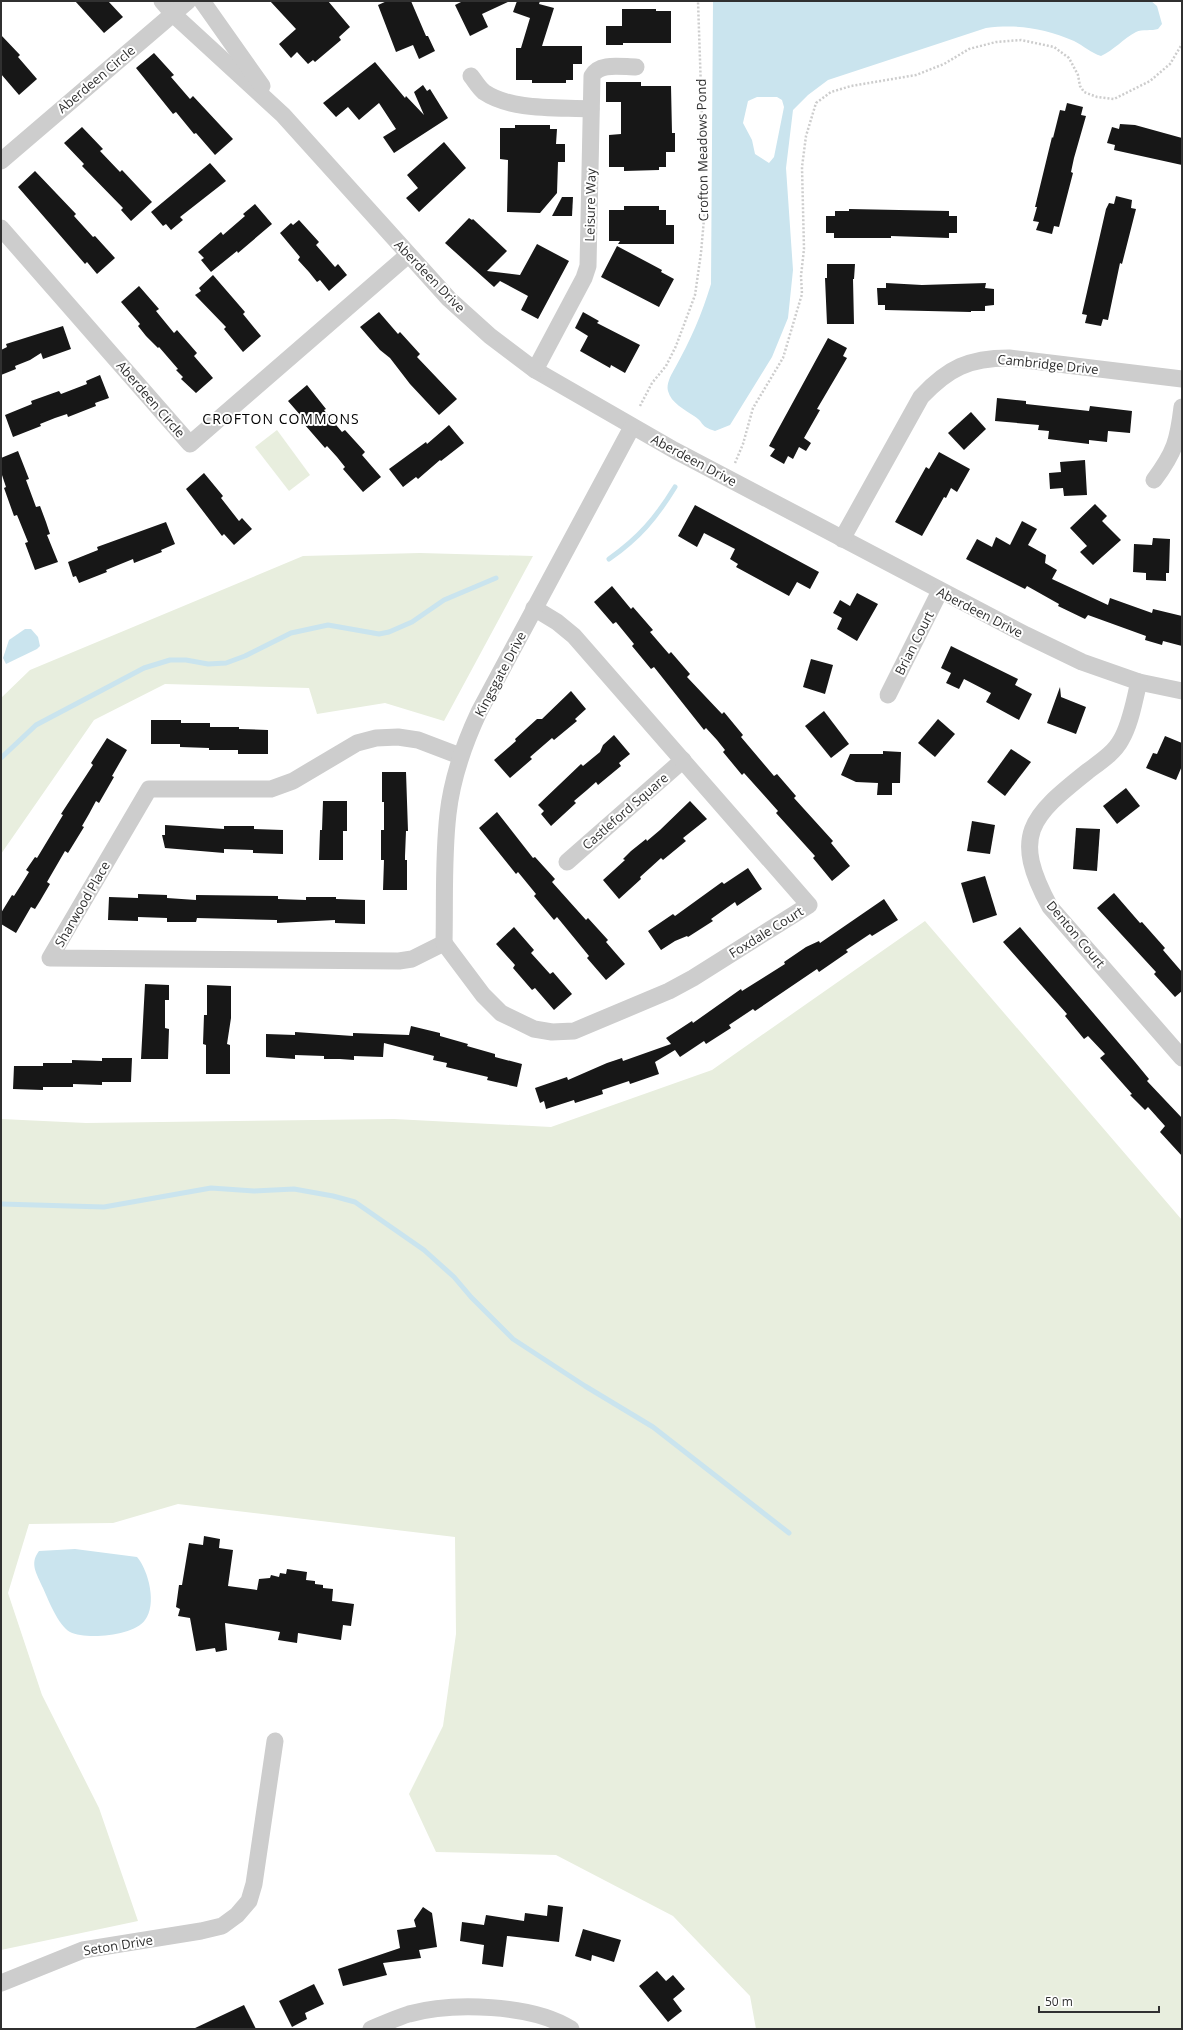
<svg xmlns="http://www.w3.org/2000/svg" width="1183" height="2030" viewBox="0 0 1183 2030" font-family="'Open Sans',sans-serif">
  <rect width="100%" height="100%" fill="#fff"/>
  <g fill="#e8eede">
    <polygon points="277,430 310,475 289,491 255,447"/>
    <polygon points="420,553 533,556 444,721 385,703 317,714 309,688 165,684 94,720 1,854 1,698 30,670 303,556"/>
    <polygon points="925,921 1182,1220 1182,2029 756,2029 750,1996 673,1916 556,1855 436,1852 409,1794 443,1726 456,1634 455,1537 178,1504 113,1523 29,1524 8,1593 42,1695 99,1808 138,1921 1,1950 1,1119 86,1123 394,1119 551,1127 712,1070"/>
  </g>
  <g fill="#cae4ee" fill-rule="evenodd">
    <path d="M 713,1 L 1151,1 L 1157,6 L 1162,24 L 1158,29 C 1152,31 1142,29 1136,32 C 1123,39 1114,50 1101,56 C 1091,53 1084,46 1074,41 C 1044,28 1018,24 986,28 L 828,80 L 808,95 L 793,110 L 786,168 L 793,270 L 788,318 L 772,357 L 730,425 L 715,431 C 699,426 705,423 694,416 C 685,410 671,403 668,391 C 666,384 671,375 675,368 C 690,341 702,314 711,284 ZM 757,97 L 777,97 L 782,100 L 784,107 L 774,157 L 769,163 L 755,154 L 752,140 L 743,123 L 748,101 Z"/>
    <polygon points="25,629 31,629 38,637 40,646 37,649 6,664 3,658 9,640"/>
    <path d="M 75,1549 L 137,1557 C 149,1571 157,1605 145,1620 C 134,1636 86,1640 70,1632 C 58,1625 48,1599 43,1588 C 37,1574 29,1564 39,1551 Z"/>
  </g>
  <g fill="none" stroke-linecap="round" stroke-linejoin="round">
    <g stroke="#cae4ee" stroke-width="5">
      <path d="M 609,559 C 639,538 656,518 675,487"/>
      <polyline points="1,758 36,725 144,668 170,660 186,660 208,664 226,663 245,656 291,633 328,625 379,634 389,632 412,622 444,600 496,578"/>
      <polyline points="1,1204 104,1207 211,1188 254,1191 294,1189 333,1196 355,1202 424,1250 454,1277 471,1297 513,1339 585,1386 653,1427 789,1533"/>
    </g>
  </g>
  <g fill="#171717">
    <polygon points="75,1 108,1 123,17 104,33"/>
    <polygon points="270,1 328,1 350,27 339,37 341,40 315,62 313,60 308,64 297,52 291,58 279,44 296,29"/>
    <polygon points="387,1 411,1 426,36 428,36 435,51 419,59 413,45 396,52 378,5"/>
    <polygon points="463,1 510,1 482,14 488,27 470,36 455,5"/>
    <polygon points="517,1 540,1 539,4 554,8 542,46 582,46 582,64 573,64 573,80 566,80 566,83 532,83 532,80 516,80 516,48 521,48 530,18 513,12"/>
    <polygon points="622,9 656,9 656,11 671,11 671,43 623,43 623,45 606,45 606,26 622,26"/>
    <polygon points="1,35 20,55 18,57 37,79 19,95 1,74"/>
    <polygon points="154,53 174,75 171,77 190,99 193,96 233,139 215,155 196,133 194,134 176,112 173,114 136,68"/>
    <polygon points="375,62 405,98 406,96 424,115 414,92 423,85 427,91 430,89 448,118 394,153 383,137 396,129 379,103 359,120 348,107 336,117 323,103"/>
    <polygon points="606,82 641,82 641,86 671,86 672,133 675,133 675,152 666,152 666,167 659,167 659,170 624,171 624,167 609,167 609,135 621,134 621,102 606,102"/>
    <polygon points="1067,103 1083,107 1081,115 1086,116 1074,158 1071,172 1073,173 1059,227 1054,226 1052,234 1036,230 1039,222 1033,221 1037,207 1035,207 1052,137 1053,138 1060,110 1065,111"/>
    <polygon points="1120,124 1135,125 1182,138 1182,165 1114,150 1115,145 1107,143 1112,127 1119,129"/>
    <polygon points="515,125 550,125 550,129 557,129 556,144 565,144 565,162 558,162 557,193 540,213 507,212 508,160 500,159 500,128 515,128"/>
    <polygon points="82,127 103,149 100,151 120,172 122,170 152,202 131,221 121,210 123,208 82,166 84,164 64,143"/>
    <polygon points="444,142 466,168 419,212 406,198 418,188 407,175"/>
    <polygon points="210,163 226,181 180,217 183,220 171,230 166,224 163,226 151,212"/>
    <polygon points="35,171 76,214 74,216 93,237 95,236 115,258 97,274 87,262 85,264 18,187"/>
    <polygon points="1116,196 1132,200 1131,208 1136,209 1122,264 1120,263 1108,320 1103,319 1101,326 1085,323 1087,315 1082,314 1106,209 1109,203 1114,204"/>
    <polygon points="562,197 573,197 572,216 552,216"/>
    <polygon points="255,204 272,224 238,253 237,251 211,272 201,260 204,258 198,252 221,232 223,235 245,216 243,214"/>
    <polygon points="624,206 659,206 659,210 666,210 666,225 674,225 674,244 618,244 620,241 609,241 609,210 624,210"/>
    <polygon points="849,209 949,211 949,216 957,216 957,233 949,233 949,238 891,236 891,238 834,238 834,233 826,233 826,216 835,216 835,211 849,211"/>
    <polygon points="469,218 472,220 473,219 507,251 487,271 520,275 537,244 569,261 538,319 521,310 528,296 500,281 494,287 445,243"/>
    <polygon points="299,220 319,242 316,245 335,267 338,264 347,275 329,291 320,280 317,282 309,272 298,260 300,257 280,233 291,223 293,225"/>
    <polygon points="617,246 662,270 661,272 674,279 659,307 601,277"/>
    <polygon points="827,264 855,264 854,279 853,279 854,324 827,324 825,278 827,278"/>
    <polygon points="213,275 245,312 243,314 261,336 243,352 224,329 226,327 195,295 201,291 199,288"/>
    <polygon points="886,283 922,285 986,283 985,288 994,289 994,305 985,306 985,311 971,311 971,312 885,310 885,305 878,305 877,288 886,288"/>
    <polygon points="139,286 159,309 156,311 174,333 177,330 197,353 194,356 213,378 196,393 181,379 183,377 176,370 178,369 159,347 158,348 146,336 138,326 140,324 121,302"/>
    <polygon points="379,312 398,334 400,332 420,354 417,357 457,399 439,415 410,384 390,358 380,350 360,327"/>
    <polygon points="583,312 599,321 597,323 640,345 625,373 611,365 610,368 580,351 588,336 575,328"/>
    <polygon points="63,326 71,349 43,359 41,353 30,360 15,366 16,369 1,375 1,350 7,347 6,344"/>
    <polygon points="828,338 847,348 843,356 847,358 817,409 820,410 804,438 811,443 806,451 799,447 793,459 788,456 784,464 770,456 775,449 769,446"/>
    <polygon points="100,375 109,398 95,403 96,406 68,417 67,414 55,418 40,424 41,426 13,437 5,415 32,404 31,401 59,391 61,394 87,384 86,381"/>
    <polygon points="307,385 326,409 324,410 332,420 342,432 345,430 365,452 362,455 381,477 363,492 343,469 345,467 337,457 327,446 325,448 305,425 308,424 288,401"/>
    <polygon points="997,398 1026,401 1026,404 1089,411 1090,406 1132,411 1130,433 1108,431 1107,442 1089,440 1089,444 1048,439 1049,431 1038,430 1039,425 995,421"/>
    <polygon points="971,412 986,429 964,450 948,433"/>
    <polygon points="449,425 464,443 441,461 440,460 418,479 416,477 403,487 389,469 426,442 427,444"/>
    <polygon points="18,451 29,479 26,480 36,507 40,506 46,522 50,534 47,535 58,562 35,570 25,543 28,542 17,515 14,516 4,488 6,487 1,472 1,458"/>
    <polygon points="939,452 970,469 957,492 951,488 946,498 944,497 922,536 895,522 926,467 929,469"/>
    <polygon points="1085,460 1087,495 1064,496 1063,488 1050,489 1049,473 1061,472 1060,462"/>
    <polygon points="204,473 223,496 221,498 239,521 242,518 252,529 234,545 224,534 222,536 186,489"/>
    <polygon points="1095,504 1107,516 1102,521 1121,540 1093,565 1080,552 1087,546 1070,528"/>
    <polygon points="695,505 819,572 810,589 797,582 789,596 736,567 738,564 730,559 735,549 704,533 697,547 678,536"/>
    <polygon points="1022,521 1037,529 1028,545 1046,555 1045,563 1057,570 1052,579 1108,605 1110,598 1152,613 1153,609 1182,616 1182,646 1163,641 1162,645 1145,640 1146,636 1088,615 1085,619 1058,606 1059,604 1027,586 1025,589 966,559 977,539 992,547 996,537 1010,545"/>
    <polygon points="166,522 175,544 161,550 162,552 134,563 133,559 106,570 107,572 79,583 76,576 73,577 68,562 98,550 97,547"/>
    <polygon points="1153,538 1170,539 1169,573 1166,573 1166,581 1146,580 1146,573 1133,572 1134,544 1152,545"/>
    <polygon points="612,586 631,609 633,607 653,630 650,632 669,654 671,652 690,674 687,677 722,714 724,712 743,735 741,737 774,776 777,774 796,796 794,798 833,841 831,843 850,866 832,881 813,858 815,856 776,813 778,811 744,773 742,775 723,752 725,750 717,740 706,728 704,730 654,667 651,669 632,646 634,644 616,622 613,624 594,602"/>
    <polygon points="857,593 878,604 857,641 837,629 842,618 833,613 840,600 850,606"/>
    <polygon points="951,646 1018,679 1015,685 1032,694 1019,720 986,702 991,693 964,679 959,689 946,683 951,673 941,668"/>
    <polygon points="811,659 833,665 825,694 803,687"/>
    <polygon points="1060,687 1061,697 1086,707 1076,734 1047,723"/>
    <polygon points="571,691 586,709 575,719 577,721 554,740 552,738 530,757 532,759 510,778 494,760 516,741 515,739 537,719 542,719"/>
    <polygon points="824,711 849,744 831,758 805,726"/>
    <polygon points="938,719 955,734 935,757 918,743"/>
    <polygon points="151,720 181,720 181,723 210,723 210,727 239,727 239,729 268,730 268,754 238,754 238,750 209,750 209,748 180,747 180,744 151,744"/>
    <polygon points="614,735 630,754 619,763 621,766 598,785 596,782 587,790 574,801 576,803 551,826 541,814 544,811 538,805 581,764 583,766 600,752 603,745"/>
    <polygon points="1165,736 1182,743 1182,766 1176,780 1146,768 1153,753 1157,754"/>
    <polygon points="107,738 127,750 112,776 114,777 99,803 96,801 89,814 82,826 84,827 68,853 65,851 47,882 50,884 40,901 35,909 31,907 16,933 1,924 1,913 12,895 14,896 21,885 29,872 26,870 35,857 37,858 63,815 61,814 93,765 91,763"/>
    <polygon points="1011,749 1031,762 1005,796 987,782"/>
    <polygon points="883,751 901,752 900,783 892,783 892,795 877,795 878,783 856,782 841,775 850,754 883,754"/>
    <polygon points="382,772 406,772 408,831 406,831 405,856 405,860 407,860 407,890 383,890 384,860 381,860 381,830 384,830 384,802 382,802"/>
    <polygon points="1126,788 1140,806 1117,824 1103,806"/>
    <polygon points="323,801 347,801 347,831 343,831 343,860 319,860 320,830 322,830"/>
    <polygon points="690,801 707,819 683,838 686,841 663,860 661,858 650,868 640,877 641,879 619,899 603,880 625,860 623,859 631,851 646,839 647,841 660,830"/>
    <polygon points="497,812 533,858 535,857 555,879 552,882 586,920 588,918 608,940 606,942 625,964 606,980 587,958 589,956 557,917 554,920 534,896 536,894 518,872 516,874 479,828"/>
    <polygon points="972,821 995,825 990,854 967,851"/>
    <polygon points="165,825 224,829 224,826 254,826 254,829 283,830 283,854 253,853 253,850 224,849 224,853 165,848 162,835 165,835"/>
    <polygon points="1076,828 1100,829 1097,871 1073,869"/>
    <polygon points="748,868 762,889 737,906 735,902 711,919 713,921 688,937 687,936 675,941 661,950 648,931 673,914 675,916 722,882 724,884"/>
    <polygon points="985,876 997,915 973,923 961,883"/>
    <polygon points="1114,893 1140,923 1142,922 1165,948 1163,950 1182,972 1182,991 1175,997 1154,974 1156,972 1097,908"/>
    <polygon points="138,894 167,895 167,898 196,900 196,895 278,896 278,899 306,900 306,897 336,897 336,899 365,900 365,924 335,923 335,920 277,923 277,920 197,918 196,922 167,922 167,918 138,917 138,921 108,920 109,897 138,898"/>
    <polygon points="884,899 898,920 872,936 870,934 846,950 848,952 819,972 817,969 755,1011 753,1009 729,1025 731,1028 706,1044 704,1041 680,1057 675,1050 655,1062 659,1074 630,1084 629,1081 602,1090 603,1094 575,1103 574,1100 546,1109 544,1101 540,1103 535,1088 567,1077 568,1080 607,1063 622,1058 623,1061 671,1044 666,1038 692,1021 693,1023 741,989 742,991 785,964 784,962 806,947 819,941 820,943"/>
    <polygon points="514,927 534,950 531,953 541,964 550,974 553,972 572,994 554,1010 535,988 532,990 513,968 515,965 496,944"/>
    <polygon points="1020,927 1135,1062 1149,1079 1147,1081 1182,1118 1182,1156 1160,1132 1165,1126 1148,1107 1145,1110 1130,1095 1132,1094 1100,1058 1105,1054 1088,1036 1084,1039 1065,1016 1067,1014 1003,942"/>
    <polygon points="145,984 169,985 169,1000 165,1000 165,1028 169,1029 168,1059 141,1059"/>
    <polygon points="207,985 231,986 231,1018 227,1044 230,1045 230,1074 206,1074 206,1045 203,1044 204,1015 207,1015"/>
    <polygon points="411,1026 440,1033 440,1036 468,1044 467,1046 495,1054 495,1057 522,1064 517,1087 487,1080 488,1077 446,1067 447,1063 433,1060 434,1056 384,1043 383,1057 354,1056 354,1060 340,1059 324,1059 324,1056 295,1055 295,1059 266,1057 266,1034 295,1035 295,1032 353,1036 353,1033 409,1035"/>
    <polygon points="102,1058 132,1058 131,1082 102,1082 102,1085 73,1084 73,1087 43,1087 43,1090 13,1089 14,1066 43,1066 43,1063 72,1063 72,1060 102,1061"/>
    <polygon points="204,1536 220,1539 219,1548 233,1550 228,1586 257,1590 259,1579 270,1578 271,1575 279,1577 280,1573 286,1574 287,1569 307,1572 306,1580 315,1581 315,1584 323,1585 323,1588 333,1589 332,1601 354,1604 351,1626 343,1625 341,1640 298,1633 297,1643 278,1640 280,1632 225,1623 227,1650 216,1652 215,1648 196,1651 190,1618 178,1616 180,1609 176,1607 179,1585 182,1585 189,1543 203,1545"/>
    <polygon points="548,1905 563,1907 559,1942 507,1936 503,1967 482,1964 484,1945 460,1941 462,1922 484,1925 486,1915 524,1921 525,1913 547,1916"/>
    <polygon points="423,1907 432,1913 437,1947 419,1950 421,1958 383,1963 387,1975 343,1986 338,1969 400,1948 397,1930 416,1927 414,1920"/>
    <polygon points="583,1929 621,1940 614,1962 592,1955 591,1961 575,1956"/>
    <polygon points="657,1971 666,1981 673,1975 685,1989 673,1999 682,2011 668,2022 639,1986"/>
    <polygon points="314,1984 324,2004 305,2013 307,2019 292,2027 279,2001"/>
    <polygon points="244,2005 256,2029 193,2029"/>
  </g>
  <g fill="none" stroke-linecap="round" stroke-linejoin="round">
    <g stroke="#cdcdcd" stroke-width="2.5" stroke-dasharray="2 2" stroke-linecap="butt">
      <polyline points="640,406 652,383 666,366 676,346 695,295 701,253 705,207 698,1"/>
      <polyline points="735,463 743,444 753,408 783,358 802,294 801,276 804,249 802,167 806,136 816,103 831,92 851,86 916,75 944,64 969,49 996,42 1021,40 1054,47 1069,58 1078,75 1080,86 1084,92 1097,97 1114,99 1150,81 1170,64 1182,44"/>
    </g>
    <g stroke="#cdcdcd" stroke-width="17">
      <polyline points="162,1 173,14 283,115 449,299 490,336 535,370 674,450 1026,635 1082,662 1139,682 1182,691"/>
      <polyline points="202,1 262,86"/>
      <path d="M 471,76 C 475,81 479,88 484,92 C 512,111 558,107 591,109"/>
      <polyline points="1,161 188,1"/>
      <polyline points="1,228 190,444 408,255"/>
      <path d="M 535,370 L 584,278 L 588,266 L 592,76 C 599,62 622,67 636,67"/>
      <path d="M 1154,480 C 1175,452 1178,440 1182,407"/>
      <path d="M 842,539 L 921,397 C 948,368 969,358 1009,358 L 1182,379"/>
      <path d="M 1139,682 C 1134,701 1131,723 1121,740 C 1114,753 1100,762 1088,771 C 1030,817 1011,835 1050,907 L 1182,1058"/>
      <polyline points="888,695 940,591"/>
      <polyline points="567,862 683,760"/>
      <polyline points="444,943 412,959 399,961 50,958 149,789 271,789 293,781 357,743 376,738 398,737 418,740 460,756"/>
      <polyline points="444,943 483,995 501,1013 534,1029 552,1032 574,1031 669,991 693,978 809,905 574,636 557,622 534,608"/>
      <path d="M 444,943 C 445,900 443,857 448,814 C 452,778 464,744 479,712 L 632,427"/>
      <polyline points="1,1983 83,1950 201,1931 222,1926 237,1915 249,1901 254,1884 275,1741"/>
      <path d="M 371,2029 C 383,2024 396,2018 409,2014 C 452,2002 532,2004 571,2029"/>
    </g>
  </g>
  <g text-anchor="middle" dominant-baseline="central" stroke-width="4" stroke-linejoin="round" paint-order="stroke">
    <g font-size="13" fill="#303030" stroke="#fff">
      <text transform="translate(96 79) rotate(-40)">Aberdeen Circle</text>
      <text transform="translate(702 150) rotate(-91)">Crofton Meadows Pond</text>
      <text transform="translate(590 205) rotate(-89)">Leisure Way</text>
      <text transform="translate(430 276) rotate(46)">Aberdeen Drive</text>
      <text transform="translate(1048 364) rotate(6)">Cambridge Drive</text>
      <text transform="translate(151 399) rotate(49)">Aberdeen Circle</text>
      <text transform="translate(694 460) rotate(28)">Aberdeen Drive</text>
      <text transform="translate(980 612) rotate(27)">Aberdeen Drive</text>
      <text transform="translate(914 643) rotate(-63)">Brian Court</text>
      <text transform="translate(500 674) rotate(-62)">Kingsgate Drive</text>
      <text transform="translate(625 811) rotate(-41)">Castleford Square</text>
      <text transform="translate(82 904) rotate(-60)">Sharwood Place</text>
      <text transform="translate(766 932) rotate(-32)">Foxdale Court</text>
      <text transform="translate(1076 934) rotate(50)">Denton Court</text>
      <text transform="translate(118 1945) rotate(-9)">Seton Drive</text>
    </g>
    <g font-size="14" letter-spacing="1" fill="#000" stroke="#fff">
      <text x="281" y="418">CROFTON COMMONS</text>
    </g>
  </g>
  <rect width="1183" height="2030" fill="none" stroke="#303030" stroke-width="4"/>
  <path d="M1039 2006v6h120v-6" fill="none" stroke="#303030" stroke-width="2"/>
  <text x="1045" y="2006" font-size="12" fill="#303030" stroke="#ffffff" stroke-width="3" paint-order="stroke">50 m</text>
</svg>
